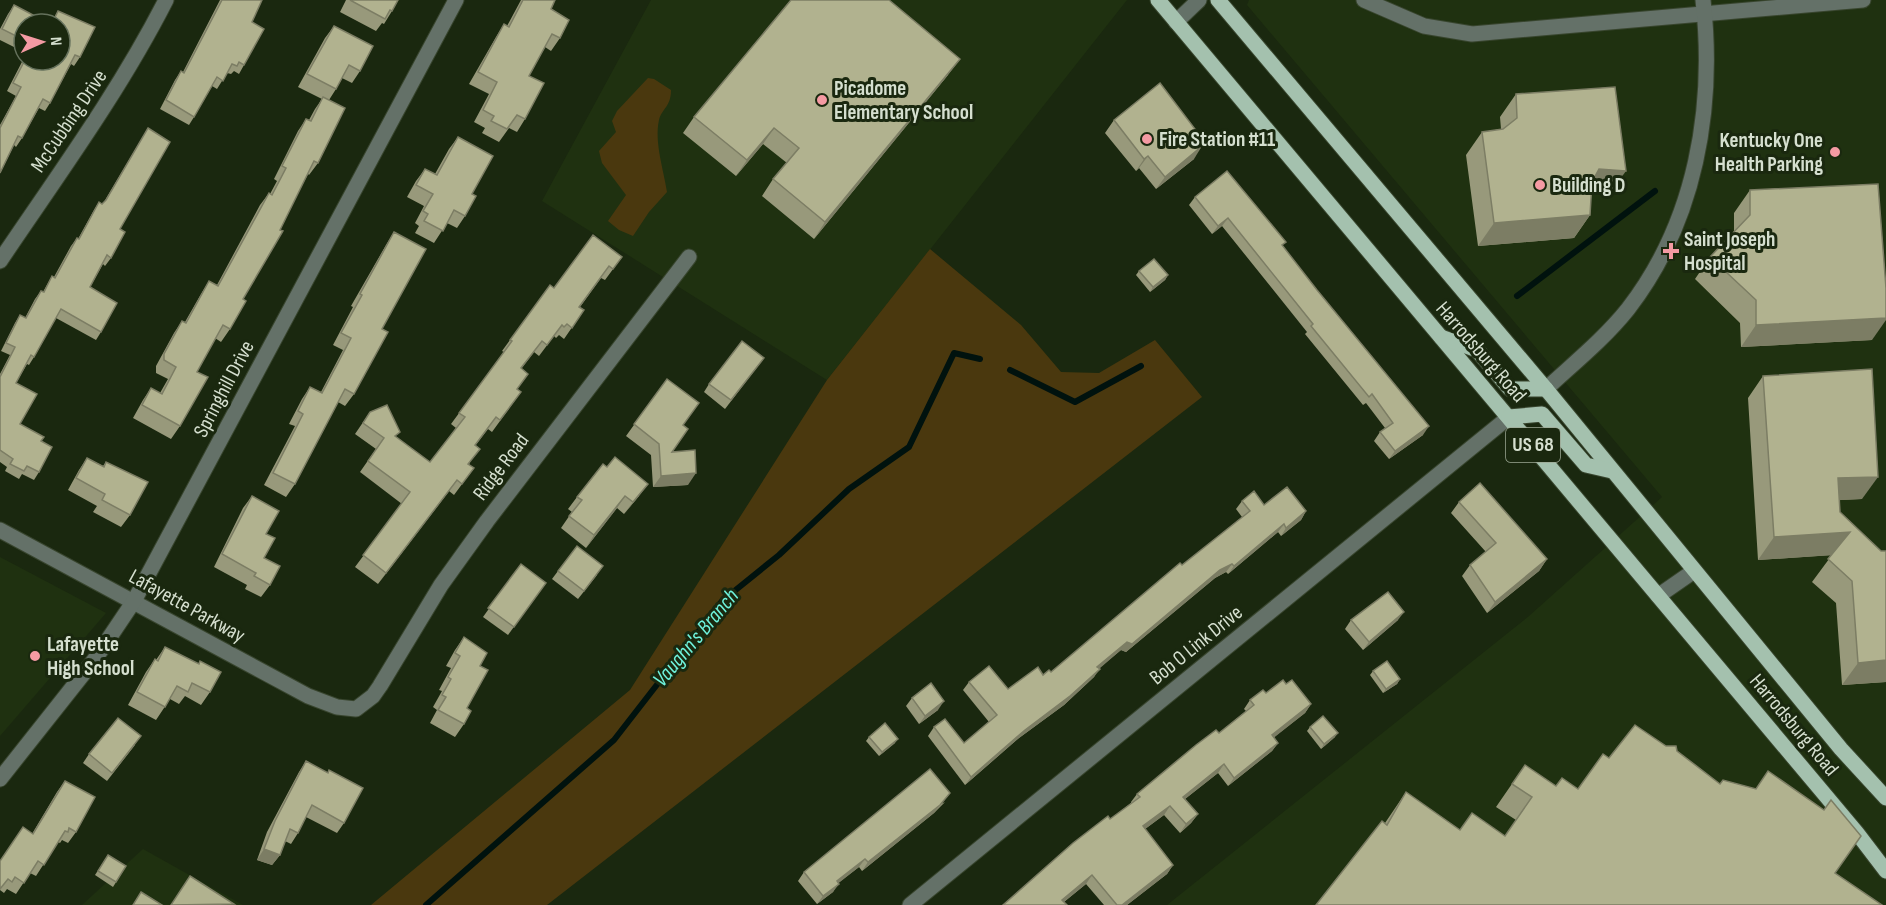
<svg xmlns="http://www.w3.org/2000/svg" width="1886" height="905" viewBox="0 0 1886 905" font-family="'Sofia Sans Condensed',sans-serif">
  <rect width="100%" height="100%" fill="#1a280f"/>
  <g fill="#1f3110">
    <polygon points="651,0 1127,0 827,380 542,201"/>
    <polygon points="1249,0 1886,0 1886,905 1167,905 1529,616 1662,497 1247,5"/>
    <polygon points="0,557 106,613 0,736"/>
    <polygon points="143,849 243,905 82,905"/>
  </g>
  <g fill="#4a380e">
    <path d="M 648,78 L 654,79 L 671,90 C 671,107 662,108 659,120 C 654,142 664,171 667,192 L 649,212 L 633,236 L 619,230 L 608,221 L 626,195 L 602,163 L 599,151 L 616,132 L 612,121 L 617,111 Z"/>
    <polygon points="930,249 1021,325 1061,372 1099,373 1155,340 1202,397 547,905 371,905 630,690 827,380"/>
  </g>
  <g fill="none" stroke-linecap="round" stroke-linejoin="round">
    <g stroke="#00120e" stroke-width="6">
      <polyline points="1517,296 1655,191"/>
      <polyline points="1010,370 1075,402 1141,366"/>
      <polyline points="426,905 614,740 722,601 779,555 849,489 909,447 954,353 980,359"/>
    </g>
    <defs>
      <g id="minor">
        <polyline points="1364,0 1424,26 1472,34 1863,0"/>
        <polyline points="1176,22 1199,0"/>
        <path d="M 0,261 C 58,175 119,92 166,0"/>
        <path d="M 1546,389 C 1574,363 1604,339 1628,309 C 1696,221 1715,108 1703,0"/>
        <polyline points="0,530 308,696 337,707 356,709 373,696 380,686 441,585 487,521 689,257"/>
        <polyline points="1658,596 1694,571"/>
        <polyline points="0,779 95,659 134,601 456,0"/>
        <polyline points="910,905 1509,417"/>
      </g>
      <g id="major">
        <polyline points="1158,0 1857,833 1886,871"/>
        <polyline points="1218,0 1546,389 1841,749 1886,798"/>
        <polyline points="1441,337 1477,350 1510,389 1546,389"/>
        <polyline points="1509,417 1542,414 1586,465 1612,471"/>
      </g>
    </defs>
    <use href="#minor" stroke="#38452e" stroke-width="17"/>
    <use href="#major" stroke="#38452e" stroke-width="17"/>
    <use href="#minor" stroke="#647168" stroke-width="15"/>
    <use href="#major" stroke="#a4c1ae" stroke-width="15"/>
  </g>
  <g fill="#98997b">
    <polygon points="220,0 262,0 252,22 244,65 239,74 234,71 231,74 227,73 217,89 212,86 194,117 189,125 160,109 175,80 181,71 183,72"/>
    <polygon points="346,0 398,0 392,11 384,24 382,23 376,31 340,12"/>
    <polygon points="521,0 555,0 551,9 560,38 551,51 545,47 529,76 525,119 517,132 509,128 499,142 482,133 485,128 474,122 489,94 469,84 496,37 504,24 507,26"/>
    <polygon points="14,5 50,24 58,11 80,57 74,66 71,64 50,103 45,111 39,108 22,138 16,147 14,145 0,173 0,125 16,96 7,91 24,58 24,60 60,60 60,24 24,24 24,52 0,40 0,29 8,14"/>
    <polygon points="334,26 360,71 352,83 342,78 336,89 329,100 318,163 309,175 308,174 243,299 230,329 221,342 215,338 197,372 180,426 171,439 133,418 143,400 151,388 160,393 168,379 156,373 156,366 174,333 182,321 185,322 201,294 209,281 217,285 260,205 269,193 270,194 277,181 274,179 298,131 306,119 309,120 315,109 322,99 298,87 325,38"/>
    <polygon points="948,75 814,239 762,196 773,179 787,163 763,144 736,176 683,133 694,117"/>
    <polygon points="1516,94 1610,193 1591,192 1590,215 1574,238 1478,246 1466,155 1482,132 1501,129 1500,117"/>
    <polygon points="1114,120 1195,137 1194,159 1156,189 1139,168 1136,171 1105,133"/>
    <polygon points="148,128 111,258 105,266 103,264 90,287 101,332 96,340 56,318 34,357 29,365 27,364 16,383 20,424 41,441 39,472 34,480 22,474 19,479 5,471 7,467 0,462 0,374 10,355 1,351 15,323 20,315 25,318 35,299 41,291 43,292 52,276 54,277 71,246 77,238 78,239 94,210 99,202 102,204 104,202"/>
    <polygon points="458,137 472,194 465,216 457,228 447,223 434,243 415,233 419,226 415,223 424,206 407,197 416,181 425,169 435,174 449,149"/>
    <polygon points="1750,190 1872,340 1741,347 1740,323 1695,279 1710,257 1734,232 1734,213"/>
    <polygon points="1195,197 1283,246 1423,435 1389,459 1374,441 1380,432 1385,428 1366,403 1363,405 1305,334 1307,332 1222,226 1212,234 1189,205"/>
    <polygon points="394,232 382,329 354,394 345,406 338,402 295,484 286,497 264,485 295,426 289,424 302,399 310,387 321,392 343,350 333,345 353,307 351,306 386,245"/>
    <polygon points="622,257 605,280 601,278 580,307 584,310 564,339 559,335 556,338 554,336 539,356 534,352 521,369 517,389 521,392 492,432 488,429 475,446 469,465 474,468 454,495 449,491 378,584 355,567 402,504 360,472 376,449 355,434 370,412 396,437 430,462 456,428 451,424 504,352 502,351 510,340 554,288"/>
    <polygon points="1139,271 1168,275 1165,280 1150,292 1136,275"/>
    <polygon points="758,366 725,409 704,392 709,384"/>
    <polygon points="1763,376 1862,499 1839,500 1840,512 1886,682 1842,685 1836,603 1812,582 1832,555 1758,560 1748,398"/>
    <polygon points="667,379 683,426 672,452 688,485 653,487 651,455 626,436"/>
    <polygon points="87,458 103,466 106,462 130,515 121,527 93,512 97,506 68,490 79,470"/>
    <polygon points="252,496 266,534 264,558 270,585 261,597 245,589 247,585 214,567 243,508"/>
    <polygon points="639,496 624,514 617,508 586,548 561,528 572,512 568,509 577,497"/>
    <polygon points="1242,501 1306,511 1301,520 1281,536 1278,532 1228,574 1226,572 1215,578 1126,652 1121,650 1099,668 1094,677 1064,705 1019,738 965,785 928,736 934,727 964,743 989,722 963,690 969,682 1008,689 1051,672 1242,517 1236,509"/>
    <polygon points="1459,502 1547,559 1539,571 1487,613 1462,576 1470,565 1486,552 1451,513"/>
    <polygon points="521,564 546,583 508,635 483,617"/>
    <polygon points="558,571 597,575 578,599 552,579"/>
    <polygon points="1351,620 1398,620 1363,650 1345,629"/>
    <polygon points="464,637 480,666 467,708 464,724 455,737 430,723 437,710 433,707 442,691 439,690 451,668 446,666 455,650"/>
    <polygon points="165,647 210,692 201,705 185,696 179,704 170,699 156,720 128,705 146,672 155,659 156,660"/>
    <polygon points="1373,671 1400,679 1397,684 1383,693 1370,675"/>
    <polygon points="1286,684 1311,704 1305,713 1274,737 1278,743 1272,751 1228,786 1218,773 1185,799 1198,814 1191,823 1180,833 1164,815 1145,829 1173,865 1167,874 1127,905 1104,905 1086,884 1064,902 1003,905 1131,803 1131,802 1137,794 1219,733 1246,711 1244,709 1250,700"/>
    <polygon points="912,698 938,710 919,724 906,706"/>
    <polygon points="1310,727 1335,737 1321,749 1307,731"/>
    <polygon points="869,737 895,743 879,756 866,741"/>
    <polygon points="135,745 107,781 83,763 89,754"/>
    <polygon points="1666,746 1677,751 1720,784 1861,836 1316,905 1385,823 1406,792 1460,830 1505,836 1516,820 1496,807 1525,765 1556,786 1578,789 1609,758"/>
    <polygon points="306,761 344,823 337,833 306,817 298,833 291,844 285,841 280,855 272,865 257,860 267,832 299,772"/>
    <polygon points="65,781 76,832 68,843 62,840 60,843 58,842 36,876 30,873 16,894 7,889 4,893 0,890 0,861 32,834 57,792"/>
    <polygon points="945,802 934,813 862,871 859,867 838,883 833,892 817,904 798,881 804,872"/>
    <polygon points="108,855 126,866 113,887 95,875"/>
  </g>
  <g fill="#7c7d64">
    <polygon points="960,59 948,75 814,239 825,222"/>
    <polygon points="774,128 763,144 736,176 747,160"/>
    <polygon points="1202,146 1194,159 1156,189 1165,177"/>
    <polygon points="1148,156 1139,168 1136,171 1144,159"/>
    <polygon points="1599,169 1626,171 1610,193 1583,192"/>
    <polygon points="1590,215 1574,238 1478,246 1494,223"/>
    <polygon points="1228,218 1222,226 1212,234 1218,226"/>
    <polygon points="1168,275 1165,280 1150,292 1153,287"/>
    <polygon points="1886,318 1886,320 1872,340 1741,347 1756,325"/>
    <polygon points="1429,426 1423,435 1389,459 1395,451"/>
    <polygon points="696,473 688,485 653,487 661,476"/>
    <polygon points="1878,477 1862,499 1822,501 1838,478"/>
    <polygon points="457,480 449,491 378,584 386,573"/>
    <polygon points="648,484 639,496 624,514 633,502"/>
    <polygon points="625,496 617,508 586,548 594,535"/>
    <polygon points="1306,511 1301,520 1281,536 1286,528"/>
    <polygon points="1284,524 1278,532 1228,574 1234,566"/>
    <polygon points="1850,532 1834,555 1758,560 1774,537"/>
    <polygon points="1547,559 1539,571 1487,613 1495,602"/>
    <polygon points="1232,564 1226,572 1215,578 1126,652 1121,650 1092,675 1097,667 1127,642 1220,570"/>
    <polygon points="1404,612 1398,620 1363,650 1369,642"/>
    <polygon points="1886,660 1886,682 1842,685 1858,663"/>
    <polygon points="1100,669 1094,677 1064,705 1019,738 965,785 971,777 1025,730"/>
    <polygon points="1400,679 1397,684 1383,693 1386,689"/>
    <polygon points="944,701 938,710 919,724 925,716"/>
    <polygon points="1311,704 1305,713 1266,744 1272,735"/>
    <polygon points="1338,733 1335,737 1321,749 1324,744"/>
    <polygon points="898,739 895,743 879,756 882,752"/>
    <polygon points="1278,743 1272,751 1228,786 1234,778"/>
    <polygon points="1224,764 1218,773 1176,806 1183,797"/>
    <polygon points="950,793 934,813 862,871 868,862"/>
    <polygon points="1170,806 1164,815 1137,835 1143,826"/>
    <polygon points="1198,814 1191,823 1180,833 1186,824"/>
    <polygon points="264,849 280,855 272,865 257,860"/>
    <polygon points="865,859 859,867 831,889 837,881"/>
    <polygon points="1173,865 1167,874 1127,905 1122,905"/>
    <polygon points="1092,875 1086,884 1060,905 1062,900"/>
    <polygon points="839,884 833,892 817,904 823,896"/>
  </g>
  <g fill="#b1b28f" stroke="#7c7d64" stroke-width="1.5">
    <polygon points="222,0 262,0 252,22 264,29 244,65 239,62 237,66 232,64 223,81 217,77 194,117 166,100 181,71 184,73"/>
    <polygon points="350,0 398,0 392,11 390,10 385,19"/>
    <polygon points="523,0 555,0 551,9 569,20 560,38 552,34 529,76 544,83 525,119 517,115 507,129 491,121 494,116 483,110 497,82 478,72 504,24 509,27"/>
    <polygon points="791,0 889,0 960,59 825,222 773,179 799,148 774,128 747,160 694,117"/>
    <polygon points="14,5 50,24 24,24 24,40 2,29"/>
    <polygon points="58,11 95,27 80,57 75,55 50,103 43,99 22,138 18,136 0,173 0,128 21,87 13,83 25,60 60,60 60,24 52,24"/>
    <polygon points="334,26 373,46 360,71 349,65 336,89 307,74"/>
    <polygon points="1160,83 1198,133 1194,136 1202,146 1165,177 1148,156 1144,159 1114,120"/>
    <polygon points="1615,87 1626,171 1599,169 1592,182 1590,215 1494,223 1482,132 1503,129 1517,118 1516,94"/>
    <polygon points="323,97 345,108 318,163 314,161 280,230 283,231 243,299 246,301 230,329 223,325 197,372 208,377 180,426 142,405 151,388 162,394 176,367 164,360 164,354 182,321 186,323 209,281 218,286 269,193 272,195 286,168 282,166 306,119 311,121"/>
    <polygon points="148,128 170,142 120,229 125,232 111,258 107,255 90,287 117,303 101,332 61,309 34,357 31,355 16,383 37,394 20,424 44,437 41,441 52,447 39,472 27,466 24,471 10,464 13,459 0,450 0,377 15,347 6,343 20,315 26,318 41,291 44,292 52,276 55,278 77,238 79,239 99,202 102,204 106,200"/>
    <polygon points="458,137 493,156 472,194 476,196 465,216 454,210 443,231 424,221 428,214 423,211 433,194 416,185 425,169 437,175"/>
    <polygon points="1227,171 1286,242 1282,245 1317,290 1429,426 1395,451 1380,432 1393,423 1372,394 1369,397 1311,326 1313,324 1228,218 1218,226 1195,197"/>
    <polygon points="1878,184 1886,288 1886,318 1756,325 1756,300 1710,257 1750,215 1750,190"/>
    <polygon points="394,232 426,249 382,329 388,332 354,394 345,389 295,484 273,473 303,414 298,411 310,387 322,393 351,338 341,333 362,295 360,294"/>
    <polygon points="593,235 622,257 613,269 609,266 579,307 584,310 572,328 567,324 564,327 562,325 547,345 542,341 521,368 528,374 517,389 521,392 500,420 496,417 475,445 480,449 468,464 474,468 462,484 457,480 386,573 363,555 410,492 368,461 384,438 363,423 370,412 387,405 400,432 395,436 430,462 465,417 459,413 512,341 510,340 550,285 554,288"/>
    <polygon points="1154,259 1168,275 1153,287 1139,271"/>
    <polygon points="742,341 764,358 731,400 709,384"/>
    <polygon points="1872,369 1878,477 1838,478 1840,512 1881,551 1886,551 1886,660 1858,663 1852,581 1828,559 1850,532 1774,537 1763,376"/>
    <polygon points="667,379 699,403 683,425 688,429 672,452 695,450 696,473 661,476 659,444 634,424"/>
    <polygon points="615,457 648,484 633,502 625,496 594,535 569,516 582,500 577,497 603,464 607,467"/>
    <polygon points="87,458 104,467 106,462 148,482 130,515 102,500 105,494 76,478"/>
    <polygon points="1480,483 1547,559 1495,602 1470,565 1496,543 1459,502"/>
    <polygon points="1287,487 1306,511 1286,528 1284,524 1234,566 1232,564 1220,570 1132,644 1127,642 1097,667 1100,669 1070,696 1025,730 971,777 934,727 945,719 964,743 997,715 969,682 989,666 1008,689 1038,667 1043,675 1049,670 1051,672 1180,563 1182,565 1250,511 1242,501 1254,491 1264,505"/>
    <polygon points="252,496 279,511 266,534 275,538 264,558 280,566 270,585 254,576 256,573 222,554"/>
    <polygon points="577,546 603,566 584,591 558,571"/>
    <polygon points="521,564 546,583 514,627 488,608"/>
    <polygon points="1388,592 1404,612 1369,642 1351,620"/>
    <polygon points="464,637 487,653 480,666 488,670 467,708 471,711 464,724 438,710 446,697 442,695 451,679 448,677 460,656 455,653"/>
    <polygon points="165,647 199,664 200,661 221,672 210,692 192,683 188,692 177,686 165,707 137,692 155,659 158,661"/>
    <polygon points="1387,661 1400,679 1386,689 1373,671"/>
    <polygon points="1283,680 1286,684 1292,680 1311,704 1272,735 1278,743 1234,778 1224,764 1183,797 1198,814 1186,824 1170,806 1143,826 1173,865 1122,905 1117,905 1092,875 1062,900 1067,905 1003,905 1073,843 1108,816 1110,819 1140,797 1137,794 1196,745 1216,730 1219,733 1254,705 1250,700 1263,690 1266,693"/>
    <polygon points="931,683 944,701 925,716 912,698"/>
    <polygon points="1323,716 1338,733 1324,744 1310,727"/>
    <polygon points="118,718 141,736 112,773 89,754"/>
    <polygon points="885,723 898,739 882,752 869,737"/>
    <polygon points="1635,725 1666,746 1676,746 1677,751 1720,784 1723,780 1756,789 1768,771 1824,810 1831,800 1861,836 1835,873 1882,905 1316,905 1382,821 1387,825 1406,792 1460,830 1472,813 1505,836 1532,797 1512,784 1525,765 1556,786 1562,778 1578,789 1603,754 1609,758"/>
    <polygon points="306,761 328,773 329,770 363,788 344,823 312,805 298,833 290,829 280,855 264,849 275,821"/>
    <polygon points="930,769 950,793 940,805 868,862 865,859 837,881 839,884 823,896 804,872"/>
    <polygon points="65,781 95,797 76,832 69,828 68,832 65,831 44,865 38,861 24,883 15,877 12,882 8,879 0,889 0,861 23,827 33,834"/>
    <polygon points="108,855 126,866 116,882 98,871"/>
    <polygon points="190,876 234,904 171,905"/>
    <polygon points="141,892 162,905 133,905"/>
  </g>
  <g fill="#f49aa3" stroke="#1a280f" stroke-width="2">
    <circle cx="822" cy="100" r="6"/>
    <circle cx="1147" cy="139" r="6"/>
    <circle cx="1835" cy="152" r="6"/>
    <circle cx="1540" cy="185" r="6"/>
    <path d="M1668 242h6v6h6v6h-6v6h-6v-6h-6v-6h6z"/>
    <circle cx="35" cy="656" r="6"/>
  </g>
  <g text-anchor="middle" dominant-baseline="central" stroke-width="6" stroke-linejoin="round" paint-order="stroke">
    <rect fill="#1a280f" stroke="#9da895" stroke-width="1.5" x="1506" y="428" width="54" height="34" rx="4.5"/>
    <g font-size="20" font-weight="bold" fill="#d5dfcf">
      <text x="1533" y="445">US 68</text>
    </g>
    <g font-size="21" font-weight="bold" fill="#d5dfcf" stroke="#1a280f" text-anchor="start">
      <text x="834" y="88">Picadome<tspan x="834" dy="24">Elementary School</tspan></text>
      <text x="1159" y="139">Fire Station #11</text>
      <text x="1823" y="140" text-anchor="end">Kentucky One<tspan x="1823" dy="24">Health Parking</tspan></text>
      <text x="1552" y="185">Building D</text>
      <text x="1684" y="239">Saint Joseph<tspan x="1684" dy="24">Hospital</tspan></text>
      <text x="47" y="644">Lafayette<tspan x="47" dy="24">High School</tspan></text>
    </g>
    <g font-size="21" fill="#d5dfcf" stroke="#1a280f">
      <text transform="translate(69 121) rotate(-56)">McCubbing Drive</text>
      <text transform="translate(1481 352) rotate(49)">Harrodsburg Road</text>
      <text transform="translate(224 389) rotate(-62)">Springhill Drive</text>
      <text transform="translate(501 467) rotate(-53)">Ridge Road</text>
      <text transform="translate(187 606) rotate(29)">Lafayette Parkway</text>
      <text transform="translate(1196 645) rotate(-39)">Bob O Link Drive</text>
      <text transform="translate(1794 725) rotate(50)">Harrodsburg Road</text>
    </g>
    <g font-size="22" font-style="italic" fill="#6ff2dc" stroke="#1a280f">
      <text transform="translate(696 638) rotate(-50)">Vaughn's Branch</text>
    </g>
  </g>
  <g transform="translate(42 42) rotate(87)"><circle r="28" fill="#1a280f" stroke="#65715c" stroke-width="1.5"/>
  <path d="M0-4.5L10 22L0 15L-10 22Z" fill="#f49aa3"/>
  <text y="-9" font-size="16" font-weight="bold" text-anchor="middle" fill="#d5dfcf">N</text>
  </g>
</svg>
